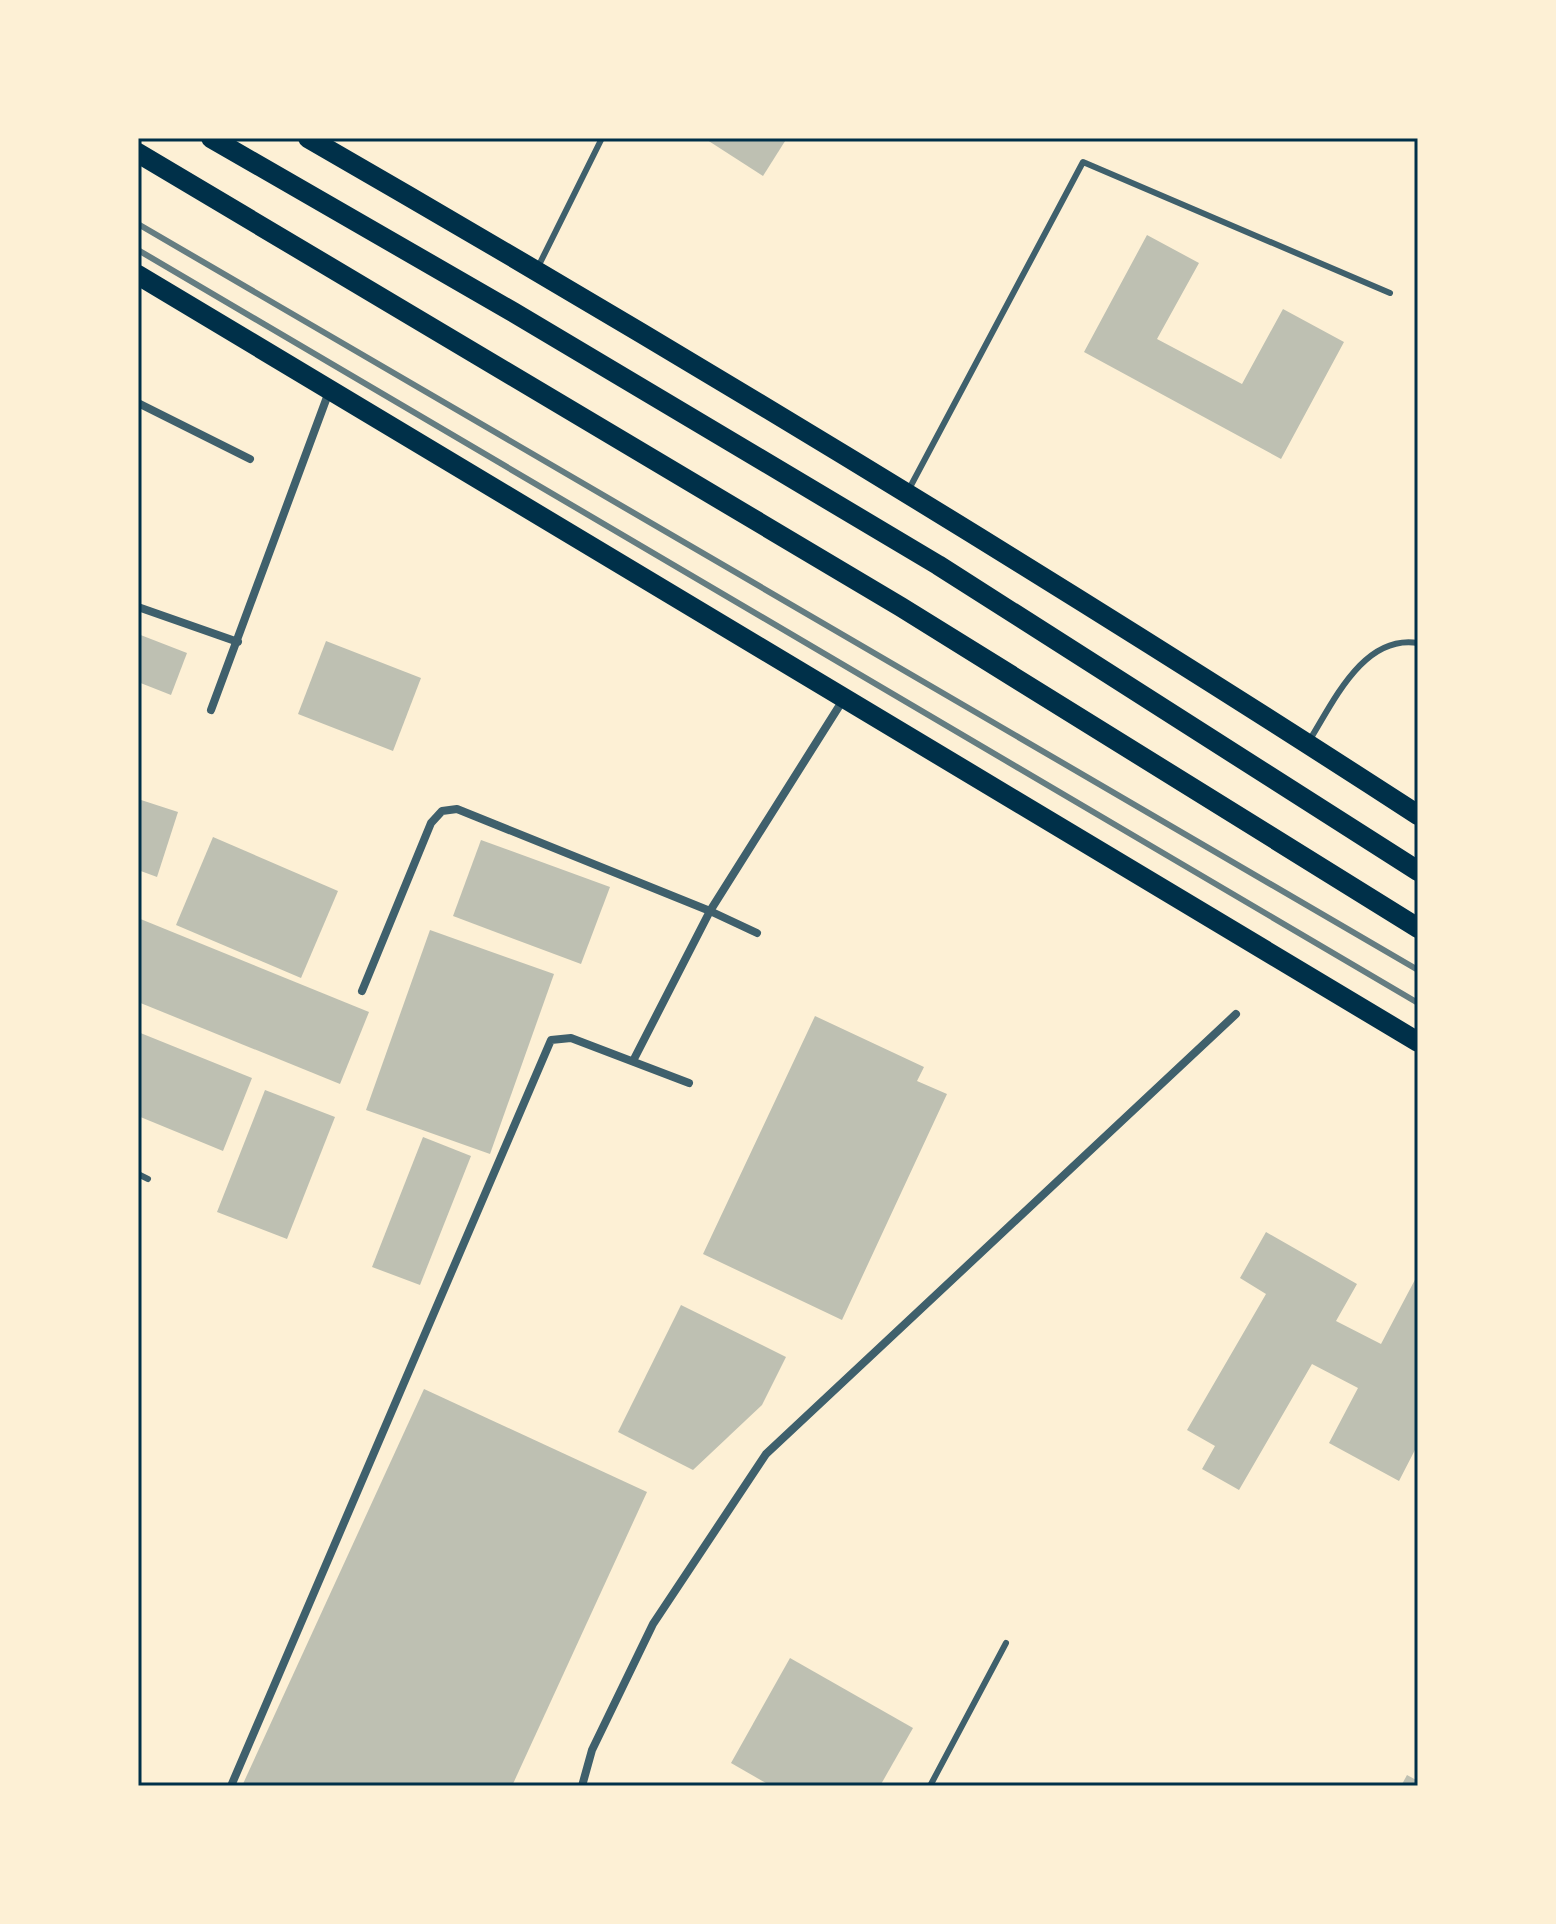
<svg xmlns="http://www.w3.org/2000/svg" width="1556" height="1924" viewBox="0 0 1556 1924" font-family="Rubik,sans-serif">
  <rect width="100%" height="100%" fill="#fdf0d5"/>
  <g fill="#bec0b2">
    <polygon points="704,138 787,138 763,176"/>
    <polygon points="1147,235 1199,263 1157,339 1242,384 1283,309 1344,342 1281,459 1084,352"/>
    <polygon points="138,634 187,653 171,695 138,682"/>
    <polygon points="326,641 421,678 393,751 298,714"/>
    <polygon points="138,799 178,812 157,877 138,870"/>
    <polygon points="213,837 338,891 301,978 176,925"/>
    <polygon points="481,840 610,887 581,964 453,916"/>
    <polygon points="138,918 369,1012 340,1084 138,1002"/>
    <polygon points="430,930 554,974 490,1154 366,1110"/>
    <polygon points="815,1016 924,1067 917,1081 947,1094 842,1320 703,1254"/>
    <polygon points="138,1032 252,1078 223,1151 138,1116"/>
    <polygon points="265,1090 335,1117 287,1239 217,1212"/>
    <polygon points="423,1137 471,1156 420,1285 372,1267"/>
    <polygon points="1266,1232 1357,1284 1336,1321 1381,1344 1418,1274 1418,1444 1399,1481 1329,1443 1358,1388 1312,1364 1239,1490 1202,1469 1215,1446 1187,1430 1266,1294 1240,1278"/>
    <polygon points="681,1305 786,1357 762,1405 693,1470 618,1432"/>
    <polygon points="424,1389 647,1492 512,1786 242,1786"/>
    <polygon points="790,1658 913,1728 880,1786 771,1786 731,1763"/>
    <polygon points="1407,1775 1418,1781 1418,1786 1401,1786"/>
  </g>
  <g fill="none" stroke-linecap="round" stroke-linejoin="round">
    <g stroke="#3f606c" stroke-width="6">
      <polyline points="538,267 602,138"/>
      <polyline points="908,491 1083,162 1390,293"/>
      <path d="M 1309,741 C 1333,703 1363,634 1418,643"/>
      <polyline points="138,1174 148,1179"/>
      <polyline points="930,1786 1006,1643"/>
    </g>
    <g stroke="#3f606c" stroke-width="8">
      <polyline points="138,403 250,459"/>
      <polyline points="138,607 238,642"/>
      <polyline points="211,710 330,389"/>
      <polyline points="362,991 431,823 442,811 457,809 710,911 757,933"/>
      <polyline points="633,1061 710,911 843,700"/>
      <polyline points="231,1786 551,1040 571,1038 689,1083"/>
      <polyline points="582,1786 592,1750 653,1624 766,1454 1236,1014"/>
    </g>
    <g stroke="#003049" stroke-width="20">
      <polyline points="211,138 513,312 938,565 1418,871"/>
      <path d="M 308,138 C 683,354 1054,579 1418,815"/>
      <polyline points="138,153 901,607 1418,928"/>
      <polyline points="138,275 1418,1042"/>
    </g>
    <g stroke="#657d81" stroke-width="6">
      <polyline points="138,224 1418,970"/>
      <polyline points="138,250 1418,1003"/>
    </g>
  </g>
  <rect width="1556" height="1924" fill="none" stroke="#fdf0d5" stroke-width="280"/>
  <rect x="140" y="140" width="1276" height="1644" fill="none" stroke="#003049" stroke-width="3"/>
</svg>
